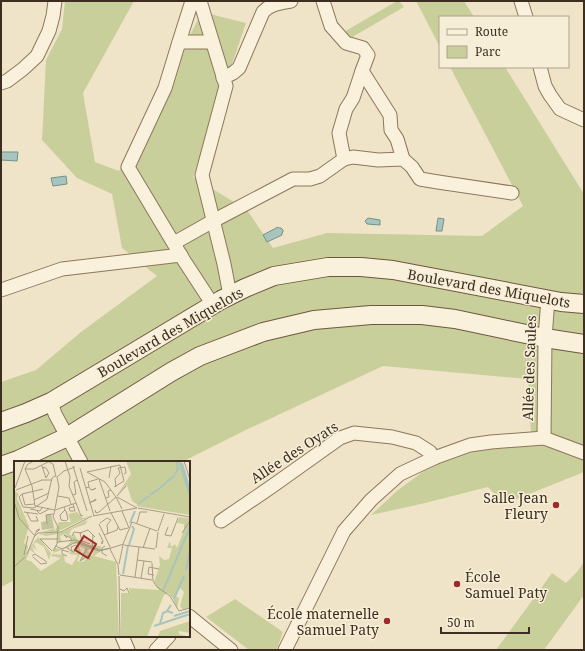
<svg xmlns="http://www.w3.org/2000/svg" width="585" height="651" viewBox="0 0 585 651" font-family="'Noto Serif',serif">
  <rect width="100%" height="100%" fill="#f0e4c8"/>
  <g fill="#c9cf9b">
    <polygon points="65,1 134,1 83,93 95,162 119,171 202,12 246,23 193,177 247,210 273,248 327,233 482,236 523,206 450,67 505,67 584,194 584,472 504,504 488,487 421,504 371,515 398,490 428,468 531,432 528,379 383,366 250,428 182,462 15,462 15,580 1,587 1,382 36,370 81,332 157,276 122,248 112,194 77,178 42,140 46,60 62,29"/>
    <polygon points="397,1 399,1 404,7 349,39 342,33"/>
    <polygon points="416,1 464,1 474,17 440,17 440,47"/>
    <polygon points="584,562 584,595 544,650 496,650 552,573 566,583 577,572"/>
    <polygon points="235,599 283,632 277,649 276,650 249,650 206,617"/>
  </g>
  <g fill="#a9c4bc" stroke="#6f938a">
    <polygon points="1,152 18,152 17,161 1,160"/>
    <polygon points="66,176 67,184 53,186 51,178"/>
    <polygon points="368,218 380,220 380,225 367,224 365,221"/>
    <polygon points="438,218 444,219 442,231 436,231"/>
    <polygon points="278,227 279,228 281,228 283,230 283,232 282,233 282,235 267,242 263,235"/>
  </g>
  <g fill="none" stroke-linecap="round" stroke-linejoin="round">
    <defs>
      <g id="street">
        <polyline points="192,1 179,42 165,88 128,167 183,259 213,305"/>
        <polyline points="200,1 226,86 202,175 224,264 230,295"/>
        <polyline points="323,1 331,26 346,43 363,48 368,55 362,71 390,115 391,130 397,139 403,159"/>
        <polyline points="521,1 526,17"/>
        <polyline points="179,42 212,42"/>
        <polyline points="540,67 545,86 550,95 560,109 584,120"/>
        <path d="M 223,78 L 233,73 L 239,68 L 263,12 C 270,4 280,3 291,1"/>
        <polyline points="1,83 7,81 23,69 37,56 49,31 53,16 55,1"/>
        <polyline points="344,159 339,133 346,109 353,98 362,71"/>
        <polyline points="174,243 213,221 293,179 310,179 320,176 344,159 353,157 378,160 403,159 412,167 420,179 438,182 512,193"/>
        <polyline points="1,290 62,269 181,255"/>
        <polyline points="51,402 55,414 81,462"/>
        <polyline points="544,438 545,338 548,299"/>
        <polyline points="221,521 271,487 340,438 354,433 392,437 416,443 430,452 434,458"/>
        <polyline points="189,616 231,650"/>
        <polyline points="122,636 128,650"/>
        <polyline points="156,650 169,636"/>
        <polyline points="285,650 344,531 371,500 400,474 434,458 470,445 491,442 544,438 584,453"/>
      </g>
      <g id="secondary">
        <polyline points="1,422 26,413 51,402 221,300 245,288 274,276 328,267 361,267 393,270 561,302 584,304"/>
        <polyline points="1,466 18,460 67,437 171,372 200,356 263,332 314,320 371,315 422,315 455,319 545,338 584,344"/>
      </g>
    </defs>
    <use href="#street" stroke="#8d765c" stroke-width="15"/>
    <use href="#secondary" stroke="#6f573f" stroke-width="20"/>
    <use href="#street" stroke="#faf1dc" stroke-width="13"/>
    <use href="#secondary" stroke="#faf1dc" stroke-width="18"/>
  </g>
  <g fill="#9e2a2b" stroke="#f7eed8" stroke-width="1.5">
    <circle cx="556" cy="505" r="4"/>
    <circle cx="457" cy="584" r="4"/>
    <circle cx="387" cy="621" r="4"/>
  </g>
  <g text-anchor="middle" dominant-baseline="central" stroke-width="3" stroke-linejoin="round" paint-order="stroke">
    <g font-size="14" fill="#3d2e20" stroke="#f7eed8">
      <text transform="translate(489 288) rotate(10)">Boulevard des Miquelots</text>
      <text transform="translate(170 332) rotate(-30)">Boulevard des Miquelots</text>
      <text transform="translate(529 368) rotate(-88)">Allée des Saules</text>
      <text transform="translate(294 452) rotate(-33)">Allée des Oyats</text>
    </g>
    <g font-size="14" fill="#3d2e20" stroke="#f7eed8" text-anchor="end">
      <text x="548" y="497">Salle Jean<tspan x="548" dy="16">Fleury</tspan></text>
      <text x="465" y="576" text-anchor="start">École<tspan x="465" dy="16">Samuel Paty</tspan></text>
      <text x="379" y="613">École maternelle<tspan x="379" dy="16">Samuel Paty</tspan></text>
    </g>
  </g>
  <g transform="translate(14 461)">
    <rect width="176" height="176" fill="#f0e4c8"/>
    <path d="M 112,0 L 167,0 L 176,29 L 176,54 L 122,45 L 129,41 L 124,44 L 118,40 L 113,24 L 103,34 L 117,13 ZM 1,30 L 5,33 L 3,37 L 15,65 L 10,82 L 14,85 L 12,92 L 24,76 L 37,92 L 35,99 L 30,86 L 22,81 L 20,83 L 23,90 L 18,85 L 21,93 L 16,89 L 12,99 L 17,100 L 27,110 L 47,97 L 37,95 L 38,93 L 50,94 L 51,101 L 58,104 L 64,94 L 55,93 L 57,90 L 63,92 L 64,83 L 58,83 L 55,86 L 56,90 L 53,87 L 39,92 L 41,85 L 43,88 L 53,86 L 58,77 L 51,73 L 46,75 L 48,81 L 44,81 L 44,73 L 32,75 L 25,73 L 49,71 L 73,59 L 72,63 L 58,68 L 55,73 L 59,76 L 59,71 L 63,78 L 73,81 L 68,80 L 71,84 L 87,85 L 87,90 L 80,95 L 102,101 L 105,176 L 0,176 ZM 65,85 L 71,88 L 69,94 L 74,92 L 67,97 L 68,100 L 75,93 L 74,89 L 80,89 L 78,95 L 76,94 L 76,100 L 73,97 L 69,101 L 63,100 L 67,91 ZM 63,51 L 69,57 L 78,54 L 43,71 L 29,71 L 40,67 L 38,57 L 41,70 L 45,61 L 57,61 L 54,53 ZM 162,56 L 176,57 L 176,147 L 169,149 L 166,145 L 170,131 L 166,127 L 161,135 L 165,137 L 163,148 L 159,137 L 154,132 L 150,134 L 133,176 L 107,176 L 107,132 L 116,132 L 115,127 L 145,129 L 140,121 L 146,104 L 145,95 L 150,99 L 155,98 L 158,87 L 153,87 L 156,80 L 157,86 L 161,83 L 163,87 L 170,69 L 170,63 L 163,62 L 165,57 ZM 176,160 L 176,172 L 165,170 L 165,173 L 176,176 L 144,176 L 146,170 Z" fill="#c9cf9b" fill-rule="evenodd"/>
    <path d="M 37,53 L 40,67 L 28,69 L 27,61 L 33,60 L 32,54 Z" fill="#bfc49a"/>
    <path fill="none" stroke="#a9c4bc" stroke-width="2" d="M 165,0 L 176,35M 168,2 L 176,29M 161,13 L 164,8 L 162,0M 146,27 L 161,14M 136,34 L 146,27M 124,43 L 135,35M 116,62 L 121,50M 115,84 L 120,68 L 118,65M 172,109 L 176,89M 109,113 L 114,85M 149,130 L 176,66M 160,138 L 170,115M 157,144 L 153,150 L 159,152M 160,155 L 176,150M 146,163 L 149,152 L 154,150M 140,165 L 176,153"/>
    <path fill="none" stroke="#a89b85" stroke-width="1" d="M 20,0 L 14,3 L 11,8 L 18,25 L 21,45 L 41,49 L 62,42M 51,0 L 56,16 L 55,25 L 62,42M 170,0 L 176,19M 35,1 L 39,3 L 42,16M 28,5 L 32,17M 59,5 L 73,50M 28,6 L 32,7 L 35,12 L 32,17M 66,7 L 80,55M 11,8 L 20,8 L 36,0M 73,11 L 91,21 L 102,36M 73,11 L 106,4M 106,12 L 104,7 L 111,6 L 112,12 L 110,13M 43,16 L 50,10 L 61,6M 95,17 L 97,5M 85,18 L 96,50M 75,26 L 77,29 L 81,28 L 82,27 L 78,29M 100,26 L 110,20 L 106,4M 102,26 L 101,18 L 106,12M 1,27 L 11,0M 72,27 L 75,26 L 74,21 L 84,18M 29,28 L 8,33 L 5,36 L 9,46 L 20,47 L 33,38 L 38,17 L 41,15M 2,29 L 28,19 L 37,19M 8,33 L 11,44 L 20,43M 59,34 L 62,33 L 60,21 L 63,19M 44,35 L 55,37 L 57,43M 103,35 L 112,25M 102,36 L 108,48M 103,36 L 123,47M 91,37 L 95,36 L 94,30 L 97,29M 20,39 L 35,32M 0,40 L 5,57 L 20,74M 62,42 L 67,55 L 69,54M 75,42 L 77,41 L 80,40 L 82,39 L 82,38 L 77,41M 59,43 L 61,50 L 56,50 L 55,47 L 60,46M 50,46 L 51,49 L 52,50 L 54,58 L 52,60 L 47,59 L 46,54 L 51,49M 124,47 L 176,56M 16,48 L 26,50 L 28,47M 41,48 L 45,26 L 43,16M 41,49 L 39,56 L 44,66 L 43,82M 81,49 L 82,52 L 85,51 L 102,36M 23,50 L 26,53 L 35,48M 108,50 L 115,67M 10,51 L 24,53M 13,52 L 17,60 L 24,60 L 22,55M 97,52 L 106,69 L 114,67M 79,55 L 123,47M 118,61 L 143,70M 86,62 L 93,57 L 97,59M 123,62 L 126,51 L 133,51M 33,63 L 32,54 L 39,53M 85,63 L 96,86M 154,66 L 151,74 L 157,75 L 164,57M 144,70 L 150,53M 85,72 L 89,80 L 88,83 L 88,80M 168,72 L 176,60M 94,73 L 93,64 L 97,59M 90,74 L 103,69 L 104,66M 58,75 L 60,71 L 68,72M 20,76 L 24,72 L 47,71 L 78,55M 53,77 L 50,74 L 57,77 L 57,80M 76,83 L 68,80 L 66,72 L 74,69 L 81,76M 109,83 L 118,61M 110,84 L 141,88M 91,85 L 88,87 L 88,92 L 93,95M 52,86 L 57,90 L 58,90 L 59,91 L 60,91 L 63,87 L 62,84 L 57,86 L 58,90M 73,87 L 66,100 L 74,95 L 76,99M 78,87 L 79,74M 97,87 L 110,83M 129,87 L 136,67M 142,87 L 144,71M 96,88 L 104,104 L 105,114M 38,90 L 26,78 L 44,78M 39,90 L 44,81 L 61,79 L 86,89 L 97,87 L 85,90 L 62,81 L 48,88 L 42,85M 13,93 L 23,69 L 26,68 L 23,71M 10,94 L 14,75M 18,95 L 21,93 L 33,101M 53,95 L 48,93 L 48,89 L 55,91M 19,96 L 27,103 L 33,102M 123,99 L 138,101M 138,102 L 139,120 L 143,126 L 156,135 L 165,150 L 176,147M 105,103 L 109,84M 0,106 L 11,96M 106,114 L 138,119M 140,114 L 134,113 L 135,106 L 145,108M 105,115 L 106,176M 121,116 L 125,86M 127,117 L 130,100M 106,128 L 110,130 L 113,127 L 115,132"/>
    <path fill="#9e2a2b" fill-opacity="0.15" stroke="#9e2a2b" stroke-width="2" d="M 70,75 L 82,83 L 74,97 L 61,89 Z"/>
    <rect width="176" height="176" fill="none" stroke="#3d2e20" stroke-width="2"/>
  </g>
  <rect width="585" height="651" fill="none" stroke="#3d2e20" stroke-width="4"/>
  <rect x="439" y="16" width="130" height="52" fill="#f7eed8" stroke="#ada18e"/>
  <rect x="447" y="29" width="20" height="6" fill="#faf1dc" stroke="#ada18e"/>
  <text x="475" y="36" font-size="12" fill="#3d2e20">Route</text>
  <rect x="447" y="46" width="20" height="12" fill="#c9cf9b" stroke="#ada18e"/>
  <text x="475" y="56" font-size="12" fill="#3d2e20">Parc</text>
  <path d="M441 627v6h88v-6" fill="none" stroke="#3d2e20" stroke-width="2"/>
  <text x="447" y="627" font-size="12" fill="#3d2e20" stroke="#f7eed8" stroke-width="3" paint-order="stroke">50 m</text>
</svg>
